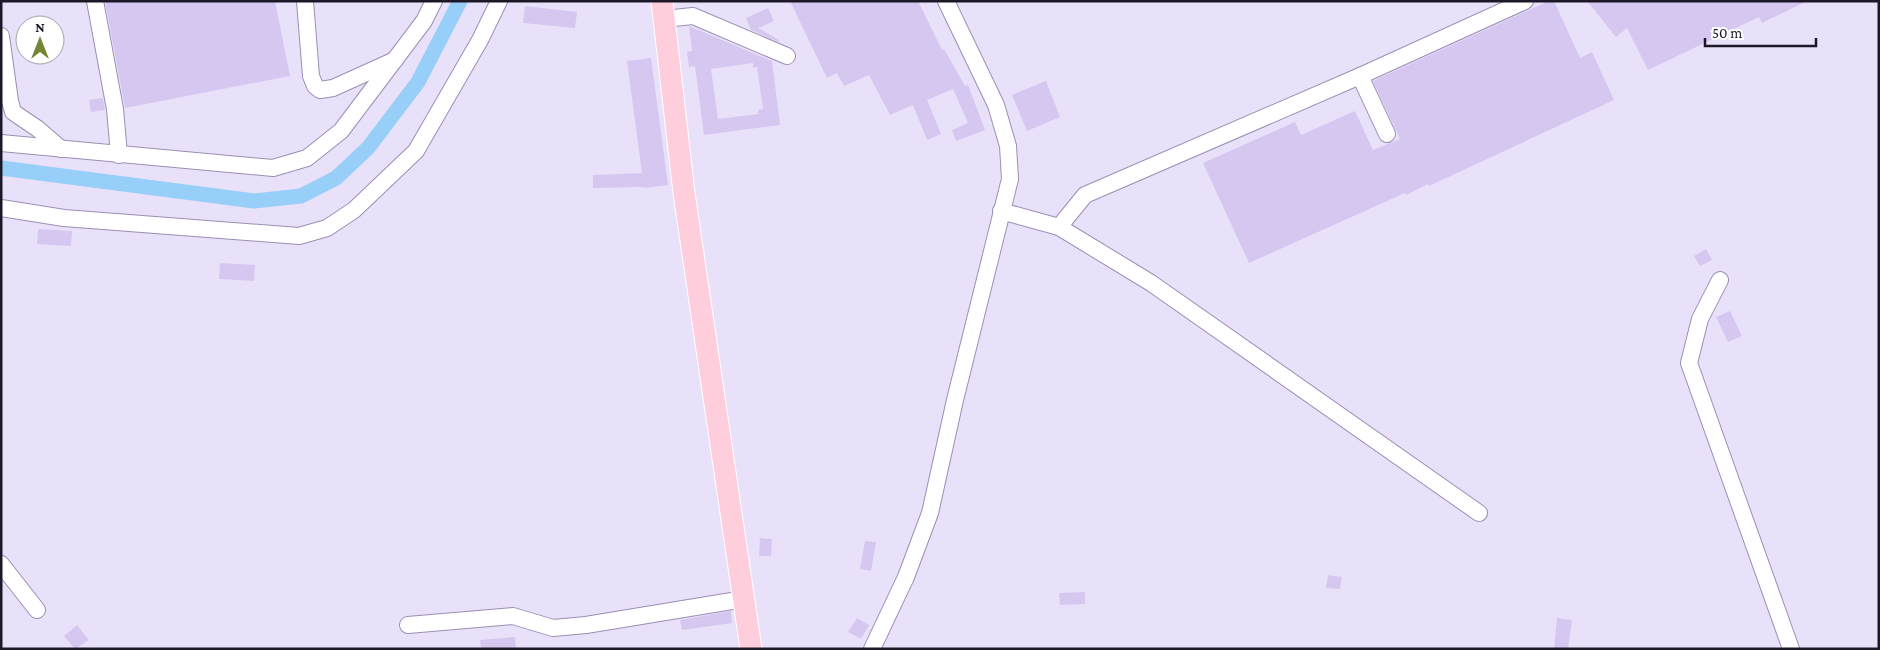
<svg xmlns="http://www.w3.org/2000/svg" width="1880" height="650" viewBox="0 0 1880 650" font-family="'Crimson Pro',serif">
  <rect width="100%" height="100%" fill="#e9e1fa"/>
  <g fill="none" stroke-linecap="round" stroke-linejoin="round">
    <polyline stroke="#97cff8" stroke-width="15" points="1,168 254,201 301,196 336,178 368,148 418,82 460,1"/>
  </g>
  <g fill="#d5c7f0" fill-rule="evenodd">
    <polygon points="105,1 275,1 290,76 125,108"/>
    <polygon points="790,1 918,1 942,50 944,49 965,86 968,85 985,130 956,141 952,130 968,123 953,89 927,100 941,134 927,140 913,105 890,115 869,75 844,86 837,73 827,78"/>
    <polygon points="1549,1 1554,1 1580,58 1592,52 1614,100 1429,186 1428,184 1406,195 1405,193 1249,263 1203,163 1295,122 1301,135 1355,111 1373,150 1400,139 1373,81"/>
    <polygon points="1587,1 1807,1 1762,23 1759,17 1648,70 1627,28 1616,37"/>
    <polygon points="525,6 577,12 575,28 523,23"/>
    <polygon points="768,8 774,21 758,28 779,40 779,42 751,30 746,18"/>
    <path d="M 689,26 L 772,61 L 780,125 L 704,135 L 695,66 L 689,67 L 687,52 L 692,51 ZM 753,63 L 753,68 L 757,67 L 763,109 L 758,110 L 758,114 L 718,119 L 711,69 Z"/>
    <polygon points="651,58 668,185 644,188 644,187 593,188 593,175 642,173 627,61"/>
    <polygon points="1046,81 1060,117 1027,131 1012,95"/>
    <polygon points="103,98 105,110 91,112 89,100"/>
    <polygon points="38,229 72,231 71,246 37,244"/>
    <polygon points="1706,249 1712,260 1700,266 1694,256"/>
    <polygon points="220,263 255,265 254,281 219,279"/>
    <polygon points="1730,311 1742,336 1728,342 1716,317"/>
    <polygon points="760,538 772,539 771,556 759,556"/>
    <polygon points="865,541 876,542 871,571 860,569"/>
    <polygon points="1328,575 1342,577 1340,589 1326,588"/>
    <polygon points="1085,592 1085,604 1060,605 1059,593"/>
    <polygon points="731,611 732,623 682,630 680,620"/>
    <polygon points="857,618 869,625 861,639 848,632"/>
    <polygon points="1557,618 1572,620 1568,649 1554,649"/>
    <polygon points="77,625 89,640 75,649 64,636"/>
    <polygon points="515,637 516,649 481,649 480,640"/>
  </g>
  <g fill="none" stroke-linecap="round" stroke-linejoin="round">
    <defs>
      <g id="minor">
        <polyline points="95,1 115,109 119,155"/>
        <polyline points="305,1 311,76 315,86 320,90 333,88 395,60"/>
        <polyline points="664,19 693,16 787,56"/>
        <polyline points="1,36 10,101 13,112 38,129 61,149"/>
        <polyline points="1360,76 1387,134"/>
        <polyline points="1,143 273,168 307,158 341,131 424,21 434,1"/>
        <polyline points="1,208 64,218 299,236 327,228 354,210 416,151 480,40 499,1"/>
        <polyline points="1001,211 1059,227 1085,195 1360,76 1525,1"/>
        <polyline points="1059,227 1151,283 1479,513"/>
        <polyline points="1720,280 1700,319 1689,363 1791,649"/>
        <polyline points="1,564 37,610"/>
        <polyline points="408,625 513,616 553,628 586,625 744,599"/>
        <polyline points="872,649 906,577 930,513 955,400 1010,179 1008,146 996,105 946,1"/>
      </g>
      <polyline id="major" points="662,1 684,193 751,649"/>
    </defs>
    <use href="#minor" stroke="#9c8eb5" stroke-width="18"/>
    <use href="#major" stroke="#fff" stroke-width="23"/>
    <use href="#minor" stroke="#fff" stroke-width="16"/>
    <use href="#major" stroke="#ffcedc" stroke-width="21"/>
  </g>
  <rect width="1880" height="650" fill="none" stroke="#1d1827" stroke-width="5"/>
  <g transform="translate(40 40)"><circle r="24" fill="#ffffff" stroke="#a5a3a9"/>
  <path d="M0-4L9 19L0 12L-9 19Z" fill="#738636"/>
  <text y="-8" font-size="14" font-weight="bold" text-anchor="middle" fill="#1d1827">N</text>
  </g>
  <path d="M1705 38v8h111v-8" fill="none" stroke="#1d1827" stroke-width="2.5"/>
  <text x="1712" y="38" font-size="15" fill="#1d1827" stroke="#ffffff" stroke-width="4" paint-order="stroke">50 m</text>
</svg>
